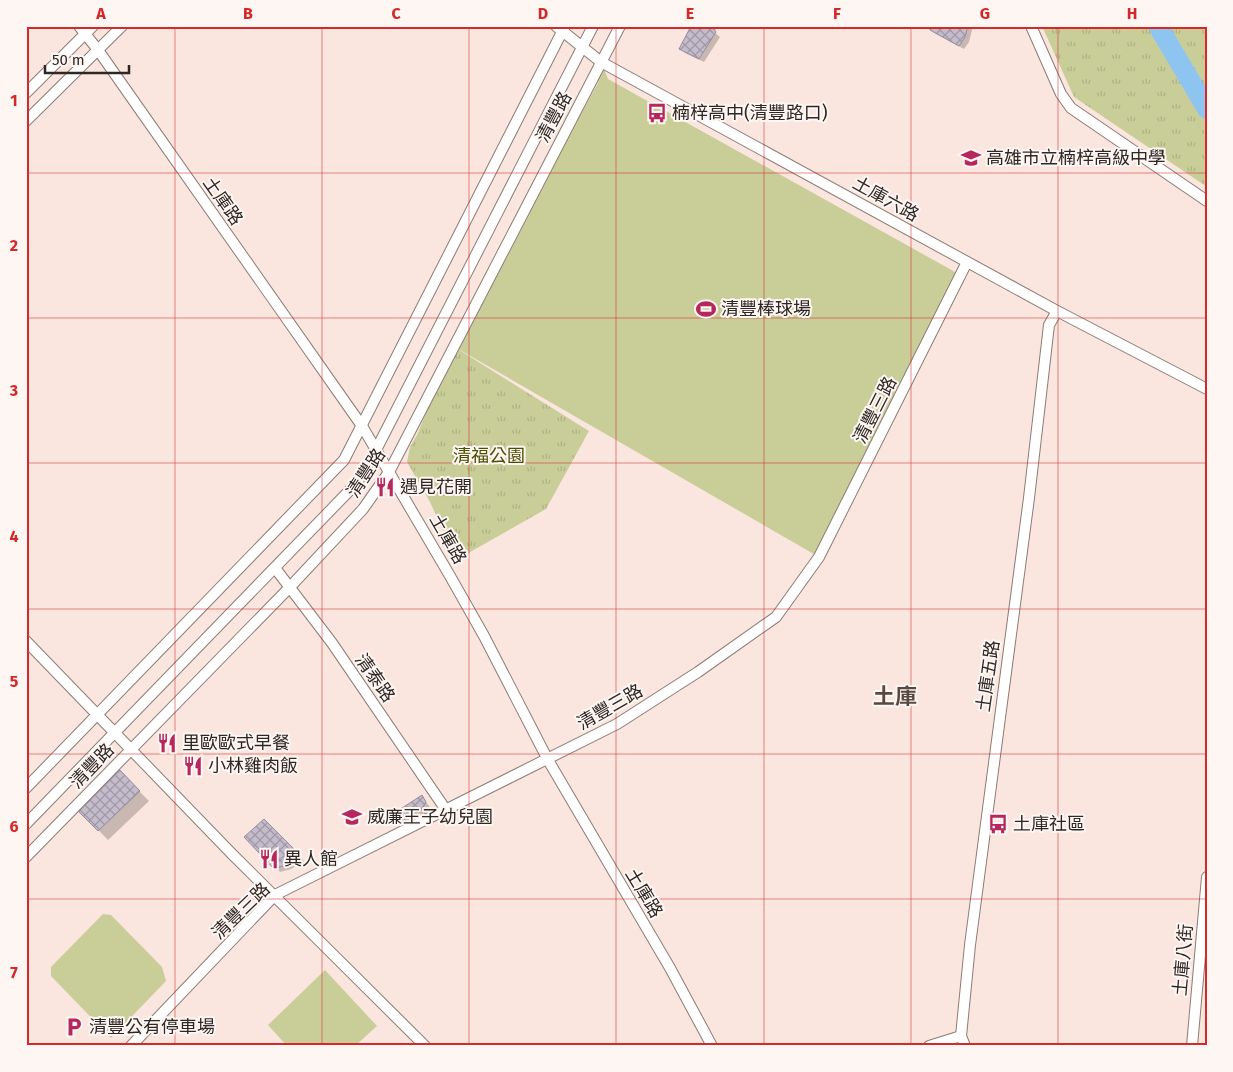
<svg xmlns="http://www.w3.org/2000/svg" width="1233" height="1072" viewBox="0 0 1233 1072" font-family="'Fira Sans','Noto Sans TC',sans-serif">
  <defs>
    <pattern id="park-tufts" width="24" height="20" patternUnits="userSpaceOnUse" patternTransform="scale(1.25)"><rect width="24" height="20" fill="#c9ce99"/><path d="M3 7l-1-3M5 7V3M7 7l1-3M15 17l-1-3M17 17v-4M19 17l1-3" fill="none" stroke="#adb184"/></pattern>
    <pattern id="building-cross-hatch" width="8" height="8" patternUnits="userSpaceOnUse" patternTransform="scale(1.25)"><rect width="8" height="8" fill="#c4bccc"/><path d="M0 0l8 8M0 8l8-8" fill="none" stroke="#a099a5"/></pattern>
  </defs>
  <rect width="100%" height="100%" fill="#fae6de"/>
  <g fill="#c9ce99">
    <polygon points="601,62 608,79 957,273 819,557 453,346 598,83"/>
    <polygon points="103,914 111,915 162,967 166,981 111,1038 51,976 51,967"/>
    <polygon points="325,970 377,1026 355,1046 287,1046 268,1025"/>
  </g>
  <g fill="url(#park-tufts)">
    <polygon points="1042,26 1207,26 1207,187 1074,97"/>
    <polygon points="453,346 589,431 546,509 456,560 430,502 407,462 410,447 417,435"/>
  </g>
  <g fill="#0003">
    <polygon points="692,26 718,26 714,32 720,37 704,62 685,53 681,48"/>
    <polygon points="933,26 973,26 969,42 964,49 936,34 931,30"/>
    <polygon points="117,769 149,801 108,840 77,808"/>
    <polygon points="422,797 430,807 426,814 408,825 398,812"/>
    <polygon points="264,821 304,861 291,869 280,872 246,837"/>
  </g>
  <g fill="none" stroke-linecap="round" stroke-linejoin="round">
    <polyline stroke="#8ec5f0" stroke-width="20" points="1158,26 1207,109"/>
  </g>
  <g fill="url(#building-cross-hatch)" stroke="#968e9e">
    <polygon points="691,26 711,26 716,32 699,59 679,49"/>
    <polygon points="931,26 968,26 965,37 959,46 930,30"/>
    <polygon points="117,767 140,791 98,831 75,808"/>
    <polygon points="422,795 426,802 422,809 402,821 396,812"/>
    <polygon points="264,819 301,856 286,865 274,869 244,837"/>
  </g>
  <g fill="none" stroke-linecap="round" stroke-linejoin="round">
    <defs>
      <g id="street">
        <polyline points="79,26 98,50 362,426 450,576 484,636 548,760 670,968 712,1046"/>
        <polyline points="556,26 601,62 1057,311 1207,389"/>
        <polyline points="1031,26 1061,94 1071,108 1207,201"/>
        <polyline points="26,93 93,26"/>
        <polyline points="26,121 122,26"/>
        <polyline points="275,568 332,643 446,810"/>
        <polyline points="26,641 232,854 425,1046"/>
        <polyline points="26,788 344,460 565,26"/>
        <polyline points="26,824 350,490 359,479 376,450 593,26"/>
        <polyline points="26,857 290,587 363,509 389,472 402,447 620,26"/>
        <polyline points="131,1046 275,895 617,724 698,672 776,617 819,557 967,262"/>
        <polyline points="929,1046 961,1036"/>
        <polyline points="965,1046 961,1036 970,945 1029,498 1049,325 1057,311"/>
        <polyline points="1192,1046 1207,877"/>
      </g>
    </defs>
    <use href="#street" stroke="#8d7b74" stroke-width="12"/>
    <use href="#street" stroke="#fff" stroke-width="10"/>
  </g>
  <path fill="none" stroke="#d62828" stroke-width="1" stroke-opacity="0.55" d="M 175,26 L 175,1046M 322,26 L 322,1046M 469,26 L 469,1046M 616,26 L 616,1046M 764,26 L 764,1046M 911,26 L 911,1046M 1058,26 L 1058,1046M 26,173 L 1207,173M 26,318 L 1207,318M 26,463 L 1207,463M 26,609 L 1207,609M 26,754 L 1207,754M 26,899 L 1207,899"/>
  <defs>
    <symbol id="bus-bare" viewBox="-9 -9 18 18"><path d="M-5-6H5V4H4V6H2V4H-2V6H-4V4H-5ZM-3.5-4V0h7V-4ZM-3.5 1.2v1.5H-2V1.2ZM2 1.2v1.5H3.5V1.2Z" fill="#b5275d" stroke="#fef6f3" stroke-width="2.5" paint-order="stroke"/></symbol>
    <symbol id="school-bare" viewBox="-9 -9 18 18"><path d="M0-5L7-2L0 1L-7-2ZM-4 1L0 2.5L4 1V4Q0 6-4 4Z" fill="#b5275d" stroke="#fef6f3" stroke-width="2.5" paint-order="stroke"/></symbol>
    <symbol id="stadium-bare" viewBox="-9 -9 18 18"><path d="M0-5a6.5 5 0 1 0 0 10a6.5 5 0 1 0 0-10ZM-3.5-1.8h7v3.6h-7Z" fill="#b5275d" stroke="#fef6f3" stroke-width="2.5" paint-order="stroke"/></symbol>
    <symbol id="restaurant-bare" viewBox="-9 -9 18 18"><path d="M-5-6h1v4h1v-4h1v4h1v-4h1v5L-1.5 .5V6h-2V.5L-5-1ZM5-6V6H3V1.5H1.5Q1.5-4 5-6Z" fill="#b5275d" stroke="#fef6f3" stroke-width="2.5" paint-order="stroke"/></symbol>
    <symbol id="parking-bare" viewBox="-9 -9 18 18"><path d="M-3.5-5.5H1a3.5 3.5 0 0 1 0 7H-1V5.5H-3.5ZM-1-3.4V-.6H.8a1.4 1.4 0 0 0 0-2.8Z" fill="#b5275d" stroke="#fef6f3" stroke-width="2.5" paint-order="stroke"/></symbol>
  </defs>
  <g fill-rule="evenodd">
    <use href="#bus-bare" x="643" y="99" width="28" height="28"/>
    <use href="#school-bare" x="957" y="144" width="28" height="28"/>
    <use href="#stadium-bare" x="692" y="295" width="28" height="28"/>
    <use href="#restaurant-bare" x="371" y="473" width="28" height="28"/>
    <use href="#restaurant-bare" x="153" y="729" width="28" height="28"/>
    <use href="#restaurant-bare" x="179" y="752" width="28" height="28"/>
    <use href="#school-bare" x="338" y="803" width="28" height="28"/>
    <use href="#bus-bare" x="984" y="810" width="28" height="28"/>
    <use href="#restaurant-bare" x="255" y="845" width="28" height="28"/>
    <use href="#parking-bare" x="60" y="1013" width="28" height="28"/>
  </g>
  <g text-anchor="middle" dominant-baseline="central" stroke-width="4" stroke-linejoin="round" paint-order="stroke">
    <g font-size="18" fill="#2f2724" stroke="#fef6f3" text-anchor="start">
      <text x="672" y="113">楠梓高中(清豐路口)</text>
      <text x="986" y="158">高雄市立楠梓高級中學</text>
      <text x="721" y="309">清豐棒球場</text>
      <text x="400" y="487">遇見花開</text>
      <text x="182" y="743">里歐歐式早餐</text>
      <text x="208" y="766">小林雞肉飯</text>
      <text x="367" y="817">威廉王子幼兒園</text>
      <text x="1013" y="824">土庫社區</text>
      <text x="284" y="859">異人館</text>
      <text x="89" y="1027">清豐公有停車場</text>
    </g>
    <g font-size="18" fill="#2f2724" stroke="#fef6f3">
      <text transform="translate(554 117) rotate(-62)">清豐路</text>
      <text transform="translate(886 199) rotate(29)">土庫六路</text>
      <text transform="translate(223 201) rotate(55)">土庫路</text>
      <text transform="translate(875 410) rotate(-63)">清豐三路</text>
      <text transform="translate(366 473) rotate(-57)">清豐路</text>
      <text transform="translate(448 539) rotate(60)">土庫路</text>
      <text transform="translate(988 676) rotate(-82)">土庫五路</text>
      <text transform="translate(375 678) rotate(55)">清泰路</text>
      <text transform="translate(610 707) rotate(-30)">清豐三路</text>
      <text transform="translate(92 766) rotate(-46)">清豐路</text>
      <text transform="translate(644 893) rotate(59)">土庫路</text>
      <text transform="translate(241 911) rotate(-44)">清豐三路</text>
      <text transform="translate(1183 960) rotate(-85)">土庫八街</text>
    </g>
    <g font-size="18" fill="#4b4e00" stroke="#fef6f3">
      <text x="489" y="456">清福公園</text>
    </g>
    <g font-size="22" font-weight="bold" fill="#594842" stroke="#fef6f3">
      <text x="895" y="696">土庫</text>
    </g>
  </g>
  <rect width="1233" height="1072" fill="none" stroke="#fef6f3" stroke-width="55"/>
  <path d="M45 65v8h84v-8" fill="none" stroke="#2f2724" stroke-width="2.5"/>
  <text x="52" y="65" font-size="15" fill="#2f2724" stroke="#fef6f3" stroke-width="4" paint-order="stroke">50 m</text>
  <rect x="28" y="28" width="1178" height="1016" fill="none" stroke="#d62828" stroke-width="2"/>
  <g font-size="16" text-anchor="middle" font-weight="bold" fill="#d62828">
    <text x="101" y="19">A</text>
    <text x="248" y="19">B</text>
    <text x="396" y="19">C</text>
    <text x="543" y="19">D</text>
    <text x="690" y="19">E</text>
    <text x="837" y="19">F</text>
    <text x="985" y="19">G</text>
    <text x="1132" y="19">H</text>
    <text x="14" y="106">1</text>
    <text x="14" y="251">2</text>
    <text x="14" y="396">3</text>
    <text x="14" y="542">4</text>
    <text x="14" y="687">5</text>
    <text x="14" y="832">6</text>
    <text x="14" y="978">7</text>
  </g>
</svg>
